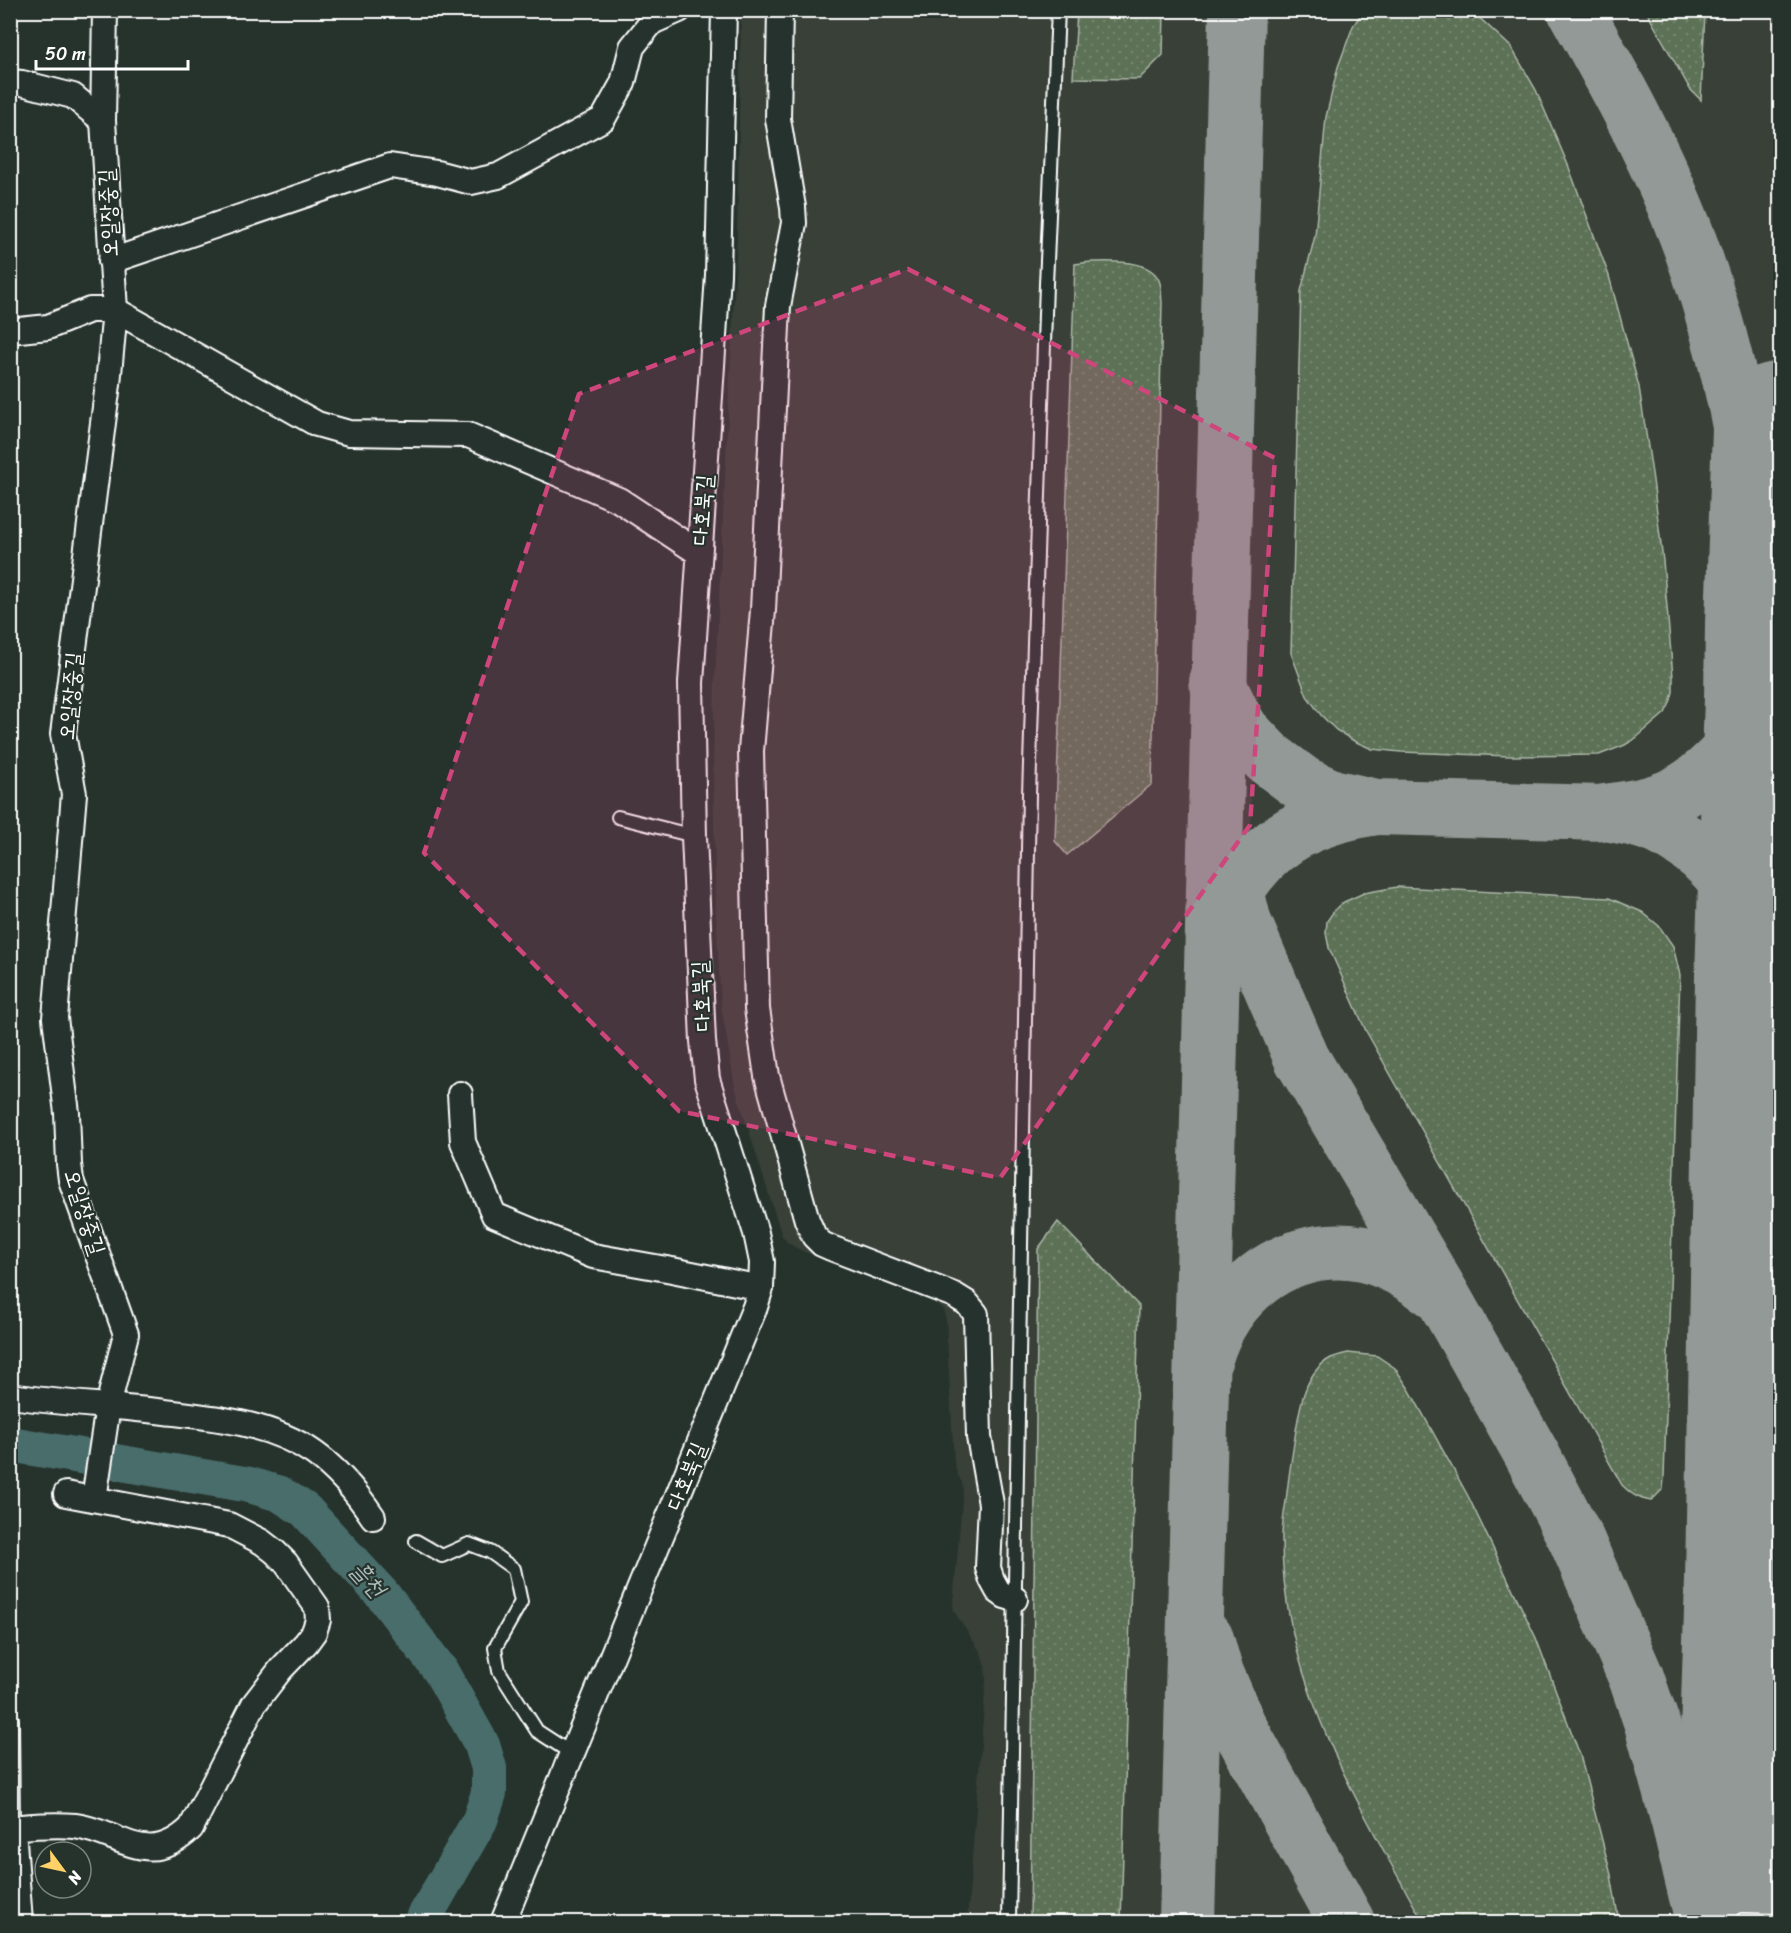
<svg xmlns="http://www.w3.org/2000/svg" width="1791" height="1933" viewBox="0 0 1791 1933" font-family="Sriracha,'Poor Story',sans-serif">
  <defs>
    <pattern id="grass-dots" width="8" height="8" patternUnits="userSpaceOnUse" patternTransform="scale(1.5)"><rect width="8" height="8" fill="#5b7155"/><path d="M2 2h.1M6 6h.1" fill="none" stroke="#74866e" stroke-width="1.8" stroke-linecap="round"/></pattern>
  </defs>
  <rect width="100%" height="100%" fill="#26332d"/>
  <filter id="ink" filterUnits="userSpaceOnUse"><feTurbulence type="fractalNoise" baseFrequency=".0167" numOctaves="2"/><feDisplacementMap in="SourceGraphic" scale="12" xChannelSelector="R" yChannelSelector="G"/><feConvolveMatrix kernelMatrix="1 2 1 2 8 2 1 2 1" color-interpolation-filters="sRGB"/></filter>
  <g filter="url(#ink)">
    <polygon fill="#394037" points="741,10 1780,11 1780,1922 967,1922 986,1680 985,1666 981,1653 959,1619 954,1611 953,1603 963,1490 962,1483 957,1473 954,1462 946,1320 943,1309 928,1298 802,1251 788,1243 782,1236 735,1087 721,1004 716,916 713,767 715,680 737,236"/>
    <g fill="url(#grass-dots)" stroke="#adb8aa" stroke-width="1.5">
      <polygon points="1077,11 1164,11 1163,55 1139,79 1073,78"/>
      <polygon points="1363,11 1472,11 1511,47 1536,90 1568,165 1609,276 1639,387 1653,480 1663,561 1673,677 1673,692 1670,703 1665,713 1636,738 1625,745 1599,755 1510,756 1401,752 1372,749 1354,741 1336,730 1321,715 1307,696 1291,653 1301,291 1315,236 1326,117 1338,67 1353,26"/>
      <polygon points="1646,11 1705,11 1701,100 1690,89"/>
      <path d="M 1091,262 C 1111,262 1153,258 1160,283 C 1162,289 1161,296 1162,302 L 1152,784 L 1067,855 L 1055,841 L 1075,264 Z"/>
      <path d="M 1397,887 L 1609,898 L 1642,912 L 1659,926 L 1673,946 L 1680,975 L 1664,1478 L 1663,1489 L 1651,1501 C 1638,1499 1631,1494 1622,1485 L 1366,1031 L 1329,948 L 1326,933 L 1327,921 L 1334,911 L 1344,902 L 1364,893 Z"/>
      <polygon points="1058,1222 1139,1306 1121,1922 1030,1922 1038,1249"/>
      <path d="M 1348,1353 L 1377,1356 L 1395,1368 L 1409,1389 L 1468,1496 L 1536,1638 L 1580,1755 L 1611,1875 L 1619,1922 L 1423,1922 C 1358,1803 1281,1679 1282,1538 C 1282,1526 1284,1513 1286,1501 C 1288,1482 1291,1462 1294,1443 C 1299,1414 1302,1373 1331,1358 C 1336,1356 1343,1354 1348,1353 Z"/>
    </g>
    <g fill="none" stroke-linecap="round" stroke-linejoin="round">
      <polyline stroke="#486d6b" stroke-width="36" points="10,1444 250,1485 280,1494 305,1510 382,1594 440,1670 482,1745 489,1768 489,1793 480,1820 425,1916 423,1922"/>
      <g stroke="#929996" stroke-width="56">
        <path d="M 1575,10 C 1618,87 1661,164 1691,247 C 1743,391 1764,546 1772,698"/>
        <path d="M 1217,682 L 1234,718 L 1242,731 L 1268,758 L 1303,784 L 1332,797 L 1377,807 L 1605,813 C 1623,816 1642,819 1659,827 C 1700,846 1737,883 1752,927 C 1758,943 1760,960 1763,977"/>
        <path d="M 1605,812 C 1626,809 1648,806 1668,798 C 1703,784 1749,736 1762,701 C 1767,686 1768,671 1769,655"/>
        <polyline points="1230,867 1244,923 1302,1059 1443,1297 1531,1453 1576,1539 1636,1677 1652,1724 1679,1822 1703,1922"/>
        <path d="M 1223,914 C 1257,845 1302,818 1377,807"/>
        <path d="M 1205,1358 C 1224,1294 1281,1246 1350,1252 C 1384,1255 1414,1275 1441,1295"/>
        <polyline points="1206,1639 1215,1671 1239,1727 1347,1922"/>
        <polyline points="1187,1922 1237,10"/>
      </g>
      <polyline stroke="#929996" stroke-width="136" points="1742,1922 1753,1580 1763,977 1772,698 1773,624 1780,430"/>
      <defs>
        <g id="service">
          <polyline points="618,817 694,836"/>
          <polyline points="416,1541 442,1556 469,1544 490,1552 514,1569 521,1602 495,1648 499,1671 537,1731 571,1753"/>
          <polyline points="10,1719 12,1719 13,1828"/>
          <polyline points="1742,1920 1780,1921"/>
          <polyline points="1009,1922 1029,794 1046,284 1058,10"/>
        </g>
        <g id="minor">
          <polyline points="780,10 778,119 793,207 794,223 778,306 763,610 751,751 757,1009 767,1076 807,1220 814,1236 822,1244 831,1248 954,1295 967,1303 976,1314 979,1437 991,1504 988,1568 992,1580 998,1591 1005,1596 1015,1599"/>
          <polyline points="10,82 22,83 73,96 103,121"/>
          <polyline points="111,261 390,166 437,173 471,182 498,176 603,119 623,83 632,47 652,22 679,10"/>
          <polyline points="10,331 48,327 90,310 115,310 317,424 349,433 468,435 619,500 699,553"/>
          <polyline points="460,1094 463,1142 494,1215 593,1256 672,1270 761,1288"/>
          <path d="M 10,1396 C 62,1403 114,1406 165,1412 C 216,1418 271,1423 314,1453 C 338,1470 357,1493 373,1517"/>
          <polyline points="94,1499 108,1406 126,1334 71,1180 69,1164 67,1113 55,1018 74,794 63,734 108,384 115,310 103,121 105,10"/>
          <path d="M 10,1828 C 32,1826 53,1824 75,1826 C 121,1832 147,1870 191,1828 L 254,1704 L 281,1669 L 306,1643 L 314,1632 L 318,1620 L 317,1607 L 286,1563 L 275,1552 L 262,1542 L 229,1525 L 66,1494"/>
          <polyline points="13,1828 20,1922"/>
          <polyline points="503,1922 755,1307 761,1288 762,1262 756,1233 707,1079 703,1041 694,836 691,683 718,275 724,10"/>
        </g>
      </defs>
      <use href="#service" stroke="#fff" stroke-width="16"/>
      <use href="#minor" stroke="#fff" stroke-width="28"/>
      <use href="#service" stroke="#26332d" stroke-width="12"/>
      <use href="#minor" stroke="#26332d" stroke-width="24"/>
    </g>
  </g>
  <path fill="#ce467c" fill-opacity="0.2" stroke="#ce467c" stroke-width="4.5" stroke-dasharray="12 8" stroke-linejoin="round" d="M 908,269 L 1275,458 L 1250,825 L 1000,1178 L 679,1111 L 424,853 L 579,394 Z"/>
  <g text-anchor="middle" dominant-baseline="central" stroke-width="4.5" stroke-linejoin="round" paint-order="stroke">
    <g font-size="22" fill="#fff" stroke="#26332d">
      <text transform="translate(108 213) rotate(-93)">오일장중길</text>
      <text transform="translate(702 510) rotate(-86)">다호북길</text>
      <text transform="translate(70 696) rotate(-85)">오일장중길</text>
      <text transform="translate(701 996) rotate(-93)">다호북길</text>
      <text transform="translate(85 1212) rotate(72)">오일장중길</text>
      <text transform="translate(686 1476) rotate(-68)">다호북길</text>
    </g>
    <g font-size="24" font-style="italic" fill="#adbdbc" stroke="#26332d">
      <text transform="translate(368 1579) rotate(48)">흘천</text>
    </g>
  </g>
  <rect width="1791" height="1933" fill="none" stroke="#26332d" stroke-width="36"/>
  <rect x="18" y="18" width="1755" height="1897" fill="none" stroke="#fff" stroke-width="2" filter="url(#ink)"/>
  <g transform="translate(63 1870) rotate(123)"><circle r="28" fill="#26332d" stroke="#7d8581" stroke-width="1.5"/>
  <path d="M0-4.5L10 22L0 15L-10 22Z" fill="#ffd166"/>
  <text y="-9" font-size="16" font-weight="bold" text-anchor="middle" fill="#ffffff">N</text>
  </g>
  <path d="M36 60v9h152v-9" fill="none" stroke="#ffffff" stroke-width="3"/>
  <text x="45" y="60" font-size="18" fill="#ffffff" stroke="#26332d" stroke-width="4.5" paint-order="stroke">50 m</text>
</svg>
